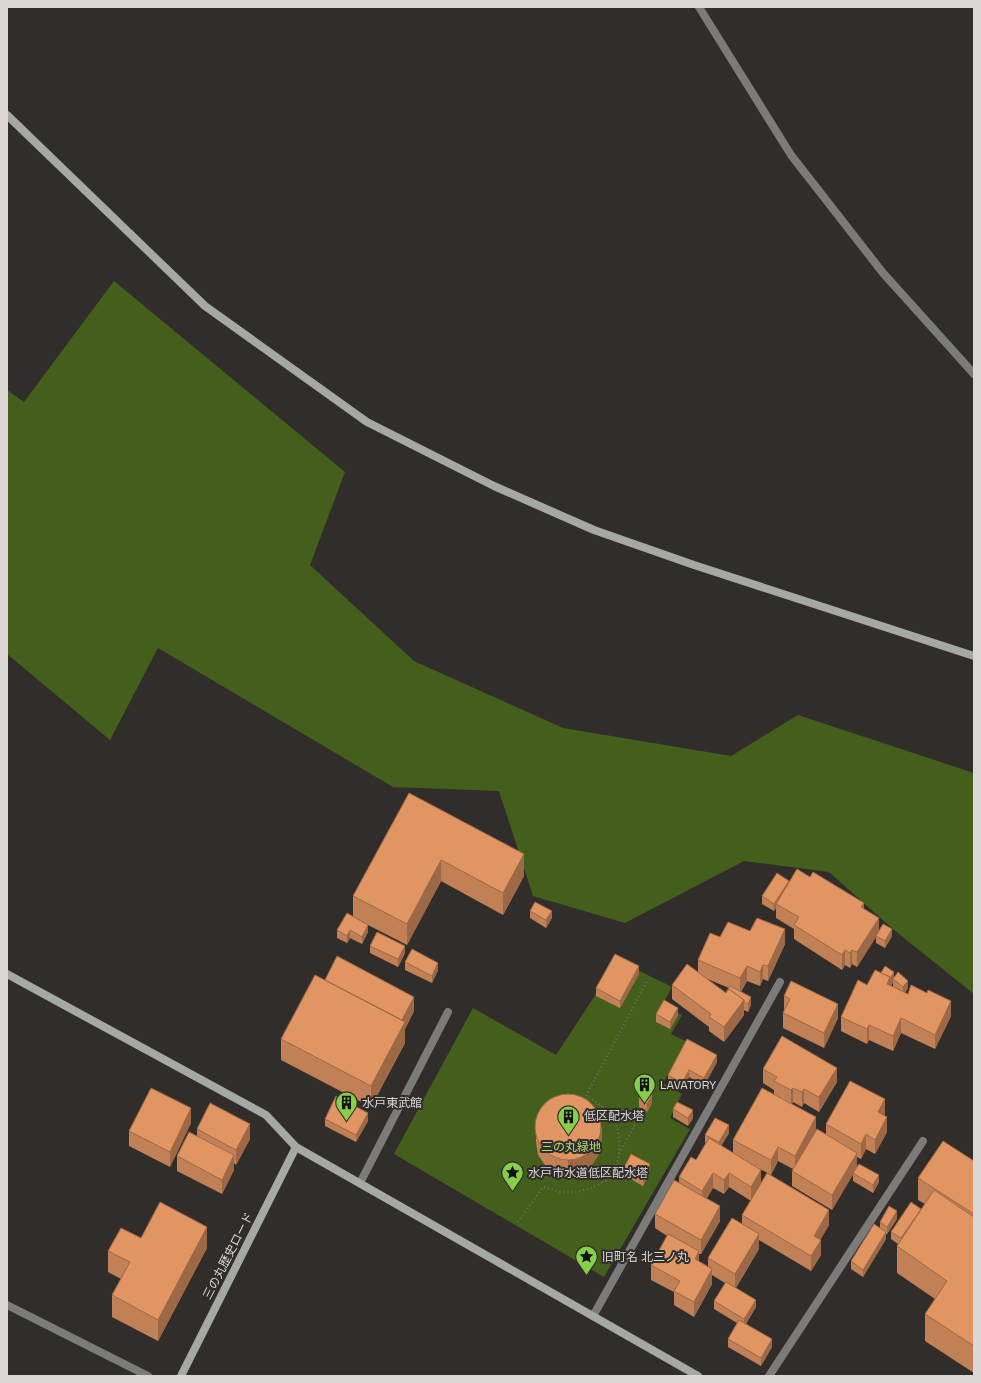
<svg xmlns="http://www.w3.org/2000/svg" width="981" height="1383" viewBox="0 0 981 1383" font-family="'Space Grotesk','Noto Sans JP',sans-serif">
  <rect width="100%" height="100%" fill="#312d2b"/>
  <g fill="#445f1b">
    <polygon points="114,281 345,472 310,565 414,661 563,728 731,756 798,715 974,773 974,994 894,930 829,872 744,861 625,923 533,896 499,791 393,787 158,648 110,740 7,654 7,390 24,402"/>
    <polygon points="615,959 672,987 662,1005 682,1015 671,1034 687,1042 663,1083 682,1094 670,1118 690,1129 604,1277 394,1154 473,1008 556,1055 594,997"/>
  </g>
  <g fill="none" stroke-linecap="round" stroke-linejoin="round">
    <g stroke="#6e6b69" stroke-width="2.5" stroke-dasharray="1 3" stroke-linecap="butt">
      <path d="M 619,1154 C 621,1123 612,1111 586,1096 L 647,981"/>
      <polyline points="518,1222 543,1187 559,1192 576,1192 591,1188 604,1182 615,1171 619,1154 641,1114"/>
    </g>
    <g stroke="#7b7c7a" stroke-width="8">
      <polyline points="699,7 791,155 883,273 974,374"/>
      <polyline points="360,1183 448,1012"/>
      <polyline points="7,1305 148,1376"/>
      <polyline points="593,1316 780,982"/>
      <polyline points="769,1376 923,1141"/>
    </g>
    <g stroke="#a6a8a5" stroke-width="8">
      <polyline points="7,115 205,306 367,422 494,486 594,530 694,565 974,656"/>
      <polyline points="7,974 266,1115 296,1147 698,1376"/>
      <polyline points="181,1376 296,1147"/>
    </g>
  </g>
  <g fill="#c18055" fill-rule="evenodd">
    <polygon points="409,793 524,876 503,915 441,881 407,945 368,925 368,932 362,944 350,938 347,943 337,938 337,930 353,917 353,896"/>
    <polygon points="789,883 864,909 879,931 892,936 885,948 876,943 876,937 857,967 852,964 850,968 845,965 842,970 794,939 794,929 776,918 776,908 774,911 762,904 762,896"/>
    <polygon points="530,911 552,918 546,928 530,918"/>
    <path d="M 750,931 L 785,944 L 768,981 L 763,979 L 760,986 L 747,981 L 741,992 L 751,1005 L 748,1012 L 744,1010 L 744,1015 L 724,1042 L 709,1031 L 709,1027 L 672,999 L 672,985 L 698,972 L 698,960 L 720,937 ZM 705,978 L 729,988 L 726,993 Z"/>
    <polygon points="370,946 405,953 398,967 370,953"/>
    <polygon points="405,962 438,970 432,983 405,970"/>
    <polygon points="639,974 620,1008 596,996 596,988"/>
    <path d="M 894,978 L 908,988 L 905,993 L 951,1016 L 935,1049 L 901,1033 L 893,1051 L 869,1040 L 867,1044 L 841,1031 L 841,1017 L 867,985 ZM 893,982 L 893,987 L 891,986 Z"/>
    <polygon points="325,980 414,1011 405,1029 405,1043 371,1107 281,1060 281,1039"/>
    <polygon points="784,996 838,1018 824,1048 783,1028 783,1013 784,1011"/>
    <polygon points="656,1014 678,1015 670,1029 656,1022"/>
    <polygon points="717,1062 704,1086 689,1077 682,1090 668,1083 668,1075"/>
    <path d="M 763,1069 L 837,1082 L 819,1112 L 804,1103 L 802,1107 L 793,1102 L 792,1104 L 816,1131 L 826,1134 L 826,1124 L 885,1114 L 884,1116 L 887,1132 L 875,1154 L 866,1149 L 861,1159 L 857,1157 L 857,1167 L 879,1182 L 873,1193 L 853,1181 L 853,1174 L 832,1210 L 792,1186 L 792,1171 L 793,1169 L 778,1161 L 771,1175 L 760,1169 L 761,1183 L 829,1225 L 820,1240 L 821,1255 L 811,1271 L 759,1240 L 759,1249 L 736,1288 L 756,1307 L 746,1324 L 772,1347 L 761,1366 L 728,1347 L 728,1339 L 737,1323 L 714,1309 L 714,1301 L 725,1283 L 712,1275 L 712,1284 L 694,1317 L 674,1305 L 674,1292 L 651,1280 L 651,1265 L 667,1236 L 655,1228 L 655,1214 L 679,1182 L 679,1177 L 696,1160 L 706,1143 L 705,1142 L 705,1135 L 729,1133 L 721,1146 L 733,1153 L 733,1140 L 774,1094 L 774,1090 L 763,1083 ZM 729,1187 L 751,1201 L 742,1215 L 742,1224 L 708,1258 L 708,1267 L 699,1262 L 699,1254 L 701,1254 L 720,1221 L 707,1198 L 713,1188 L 724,1194 Z"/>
    <polygon points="639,1099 652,1103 647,1112 639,1107"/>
    <polygon points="673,1109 693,1118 688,1126 673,1117"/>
    <polygon points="325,1119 368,1121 356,1142 325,1126"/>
    <polygon points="191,1123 170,1167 129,1146 129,1131"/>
    <polygon points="536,1127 602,1142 599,1154 592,1165 581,1172 568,1175 556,1172 545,1165 538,1155 536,1142"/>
    <polygon points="197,1129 250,1139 236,1165 234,1163 234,1170 222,1194 177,1171 177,1156 197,1136"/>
    <polygon points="974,1161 974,1373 925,1341 925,1314 935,1299 897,1273 897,1246 898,1244 891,1239 891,1232 921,1210 925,1204 918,1200 918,1178"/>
    <polygon points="624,1168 650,1172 643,1186 624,1175"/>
    <polygon points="897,1219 887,1234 886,1234 886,1239 863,1277 851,1269 851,1261 880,1228 880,1222"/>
    <polygon points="141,1238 207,1248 158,1341 112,1317 112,1295 121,1279 108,1272 108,1251"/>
  </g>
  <g fill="#9d6845">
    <polygon points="524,854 524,876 503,915 503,893"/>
    <polygon points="441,860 441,881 407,945 407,924"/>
    <polygon points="789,881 789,889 776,904 776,908 774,911 774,904"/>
    <polygon points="864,903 864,918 861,907"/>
    <polygon points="552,911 552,918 546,928 546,920"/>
    <polygon points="879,918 879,932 857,967 857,952"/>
    <polygon points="368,925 368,932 362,944 362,937"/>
    <polygon points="785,929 785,944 768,981 768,966"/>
    <polygon points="892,929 892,936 885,948 885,941"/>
    <polygon points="350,930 350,938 347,943 347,936"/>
    <polygon points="405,946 405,953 398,967 398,959"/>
    <polygon points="845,950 845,965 842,970 842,955"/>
    <polygon points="852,950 852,964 850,968 850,953"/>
    <polygon points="438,963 438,970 432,983 432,976"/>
    <polygon points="763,965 763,979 760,986 760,972"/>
    <polygon points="639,966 639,974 620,1008 620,1001"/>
    <polygon points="747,966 747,981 740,993 740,978"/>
    <polygon points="894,972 894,980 893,979 893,982 890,986 890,979"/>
    <polygon points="890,977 890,991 887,984"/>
    <polygon points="908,981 908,988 903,995 903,987"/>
    <polygon points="414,997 414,1011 405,1029 405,1043 371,1107 371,1086 400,1024"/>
    <polygon points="751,997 751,1005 748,1012 748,1004"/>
    <polygon points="744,1000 744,1015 724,1042 724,1027"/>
    <polygon points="951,1001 951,1016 935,1049 935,1035"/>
    <polygon points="838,1004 838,1018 824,1048 824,1033"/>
    <polygon points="678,1008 678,1015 670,1029 670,1022"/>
    <polygon points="901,1018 901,1033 893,1051 893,1036"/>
    <polygon points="869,1025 869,1040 867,1044 867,1029"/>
    <polygon points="717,1055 717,1062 704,1086 704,1078"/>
    <polygon points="837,1068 837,1082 819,1112 819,1097"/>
    <polygon points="689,1070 689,1077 682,1090 682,1083"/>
    <polygon points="793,1088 793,1102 791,1105 791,1090"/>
    <polygon points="804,1089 804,1103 802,1107 802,1092"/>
    <polygon points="652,1095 652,1103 647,1112 647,1104"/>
    <polygon points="885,1099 885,1114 878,1127 878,1112"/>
    <polygon points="191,1108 191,1123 170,1167 170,1152"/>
    <polygon points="693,1110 693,1118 688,1126 688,1118"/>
    <polygon points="368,1113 368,1121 356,1142 356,1135"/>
    <polygon points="816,1117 816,1132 795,1171 795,1156"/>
    <polygon points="887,1117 887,1132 875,1154 875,1140"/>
    <polygon points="250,1124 250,1139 236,1165 236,1150"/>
    <polygon points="729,1125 729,1133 719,1150 719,1142"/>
    <polygon points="602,1127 602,1142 599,1154 592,1165 581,1172 568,1175 568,1160"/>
    <polygon points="866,1134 866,1149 861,1159 861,1144"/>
    <polygon points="778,1147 778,1161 771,1175 771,1160"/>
    <polygon points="857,1153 857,1168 832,1210 832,1195"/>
    <polygon points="234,1155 234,1170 222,1194 222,1180"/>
    <polygon points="650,1164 650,1172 643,1186 643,1178"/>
    <polygon points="761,1170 761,1185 751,1201 751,1187"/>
    <polygon points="713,1173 713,1188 702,1206 702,1191"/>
    <polygon points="729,1173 729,1187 724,1194 724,1180"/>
    <polygon points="879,1175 879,1182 873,1193 873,1185"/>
    <polygon points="720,1206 720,1221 701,1254 701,1240"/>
    <polygon points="921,1209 921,1217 901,1246 901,1238"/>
    <polygon points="829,1210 829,1225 814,1251 814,1236"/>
    <polygon points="897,1211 897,1219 887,1234 887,1227"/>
    <polygon points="207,1227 207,1248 158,1341 158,1320"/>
    <polygon points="886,1232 886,1239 863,1277 863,1270"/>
    <polygon points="759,1234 759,1249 735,1289 735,1274"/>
    <polygon points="821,1240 821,1255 811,1271 811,1256"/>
    <polygon points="699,1251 699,1266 695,1259"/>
    <polygon points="712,1269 712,1284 694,1317 694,1302"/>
    <polygon points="756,1300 756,1307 744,1327 744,1319"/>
    <polygon points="772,1339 772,1347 761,1366 761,1358"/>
  </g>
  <g fill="#e09563" stroke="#9d6845">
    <polygon points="409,793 524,854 503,893 441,860 407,924 353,896"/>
    <polygon points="797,869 810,877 813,872 864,903 861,907 879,918 857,952 852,950 850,953 845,950 842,955 794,925 799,917 776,904"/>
    <polygon points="777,873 789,881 774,904 762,896"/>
    <polygon points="535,902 552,911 546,920 530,911"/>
    <polygon points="347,913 368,925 362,937 350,930 347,936 337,930"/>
    <polygon points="757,918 785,929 768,966 763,965 760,972 747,966 740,978 698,960 710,933 720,937 728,922 750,931"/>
    <polygon points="883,924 892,929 885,941 876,936"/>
    <polygon points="377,932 405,946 398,959 370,946"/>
    <polygon points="412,949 438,963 432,976 405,962"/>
    <polygon points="615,954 639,966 620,1001 596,988"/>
    <polygon points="337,956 414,997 402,1020 325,980"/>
    <polygon points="687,964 726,993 729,989 744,1000 724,1027 709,1017 711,1014 672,985"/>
    <polygon points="885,966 894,972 890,979 890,977 881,973"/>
    <polygon points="875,970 890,977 887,984 908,994 911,985 927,993 928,990 951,1001 935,1035 901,1018 893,1036 869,1025 867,1029 841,1017 858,980 867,985"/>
    <polygon points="898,972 908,981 903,987 893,979"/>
    <polygon points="315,975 405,1022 371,1086 281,1039"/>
    <polygon points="791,981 838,1004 824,1033 783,1013 790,999 784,996"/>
    <polygon points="730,986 751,997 748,1004 744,1002 744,1000 729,989 726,992"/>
    <polygon points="664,1000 678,1008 670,1022 656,1014"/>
    <polygon points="782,1036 837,1068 819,1097 804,1089 802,1092 793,1088 791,1090 774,1081 777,1077 763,1069"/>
    <polygon points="687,1039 717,1055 704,1078 689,1070 682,1083 668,1075"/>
    <polygon points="850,1081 885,1099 878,1112 887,1117 875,1140 866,1134 861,1144 826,1124"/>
    <polygon points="151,1088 191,1108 170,1152 129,1131"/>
    <polygon points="762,1088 816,1117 795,1156 778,1147 771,1160 733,1140"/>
    <polygon points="643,1091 652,1095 647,1104 639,1099"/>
    <circle cx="568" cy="1127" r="33"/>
    <polygon points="336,1096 368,1113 356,1135 325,1119"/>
    <polygon points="677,1102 693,1110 688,1118 673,1109"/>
    <polygon points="210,1103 250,1124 236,1150 197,1129"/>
    <polygon points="715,1118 729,1125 719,1142 705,1135"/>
    <polygon points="817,1129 857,1153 832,1195 792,1171"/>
    <polygon points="189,1132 234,1155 222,1180 177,1156"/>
    <polygon points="709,1138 761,1170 751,1187 729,1173 724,1180 713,1173 702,1191 679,1177 691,1157 696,1160"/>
    <polygon points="943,1141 974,1161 974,1214 918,1178"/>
    <polygon points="631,1154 650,1164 643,1178 624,1168"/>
    <polygon points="859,1164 879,1175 873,1185 853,1173"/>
    <polygon points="767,1173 829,1210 814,1236 821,1240 811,1256 742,1215"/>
    <polygon points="674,1180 720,1206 701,1240 655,1214"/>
    <polygon points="934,1190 974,1217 974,1346 925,1314 947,1281 897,1246"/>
    <polygon points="160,1202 207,1227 158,1320 112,1295 130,1262 108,1251 121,1228 141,1238"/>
    <polygon points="911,1202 921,1209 901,1238 891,1232"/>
    <polygon points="889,1206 897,1211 887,1227 880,1222"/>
    <polygon points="732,1218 759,1234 735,1274 708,1258"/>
    <polygon points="874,1224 886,1232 863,1270 851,1261"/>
    <polygon points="668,1234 699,1251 695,1259 712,1269 694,1302 674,1291 680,1281 651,1265"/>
    <polygon points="726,1282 756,1300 744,1319 714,1301"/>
    <polygon points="739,1320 772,1339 761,1358 728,1339"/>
  </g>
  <defs>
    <symbol id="building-pin" viewBox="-11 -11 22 30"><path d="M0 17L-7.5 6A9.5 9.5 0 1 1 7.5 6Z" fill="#88cf49" stroke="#312d2b"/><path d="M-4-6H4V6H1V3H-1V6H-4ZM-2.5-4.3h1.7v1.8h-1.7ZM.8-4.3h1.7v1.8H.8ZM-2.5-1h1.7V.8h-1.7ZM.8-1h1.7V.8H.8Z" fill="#111"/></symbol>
    <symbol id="sight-pin" viewBox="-11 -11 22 30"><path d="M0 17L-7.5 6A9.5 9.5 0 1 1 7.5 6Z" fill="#88cf49" stroke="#312d2b"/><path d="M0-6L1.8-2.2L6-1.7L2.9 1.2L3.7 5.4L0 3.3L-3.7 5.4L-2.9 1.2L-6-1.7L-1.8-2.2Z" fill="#111"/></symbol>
  </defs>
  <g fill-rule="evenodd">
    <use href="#building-pin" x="632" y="1072" width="25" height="34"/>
    <use href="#building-pin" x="334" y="1090" width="25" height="34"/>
    <use href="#building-pin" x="556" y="1104" width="25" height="34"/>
    <use href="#sight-pin" x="500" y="1160" width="25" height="34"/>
    <use href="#sight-pin" x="574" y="1244" width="25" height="34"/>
  </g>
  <g text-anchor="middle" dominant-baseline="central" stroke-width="4" stroke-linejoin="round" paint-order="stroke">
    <g font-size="12" fill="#dad7d5" stroke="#312d2b" text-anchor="start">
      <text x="660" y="1085">LAVATORY</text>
      <text x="362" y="1103">水戸東武館</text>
      <text x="584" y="1116">低区配水塔</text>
      <text x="528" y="1173">水戸市水道低区配水塔</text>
      <text x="602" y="1257">旧町名 北三ノ丸</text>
    </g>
    <g font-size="12" fill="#b1dd75" stroke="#312d2b">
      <text x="571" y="1147">三の丸緑地</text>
    </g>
    <g font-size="12" fill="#dad7d5" stroke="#312d2b">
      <text transform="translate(228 1256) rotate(-63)">三の丸歴史ロード</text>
    </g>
  </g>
  <rect width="981" height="1383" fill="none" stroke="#dad7d5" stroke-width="16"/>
</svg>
